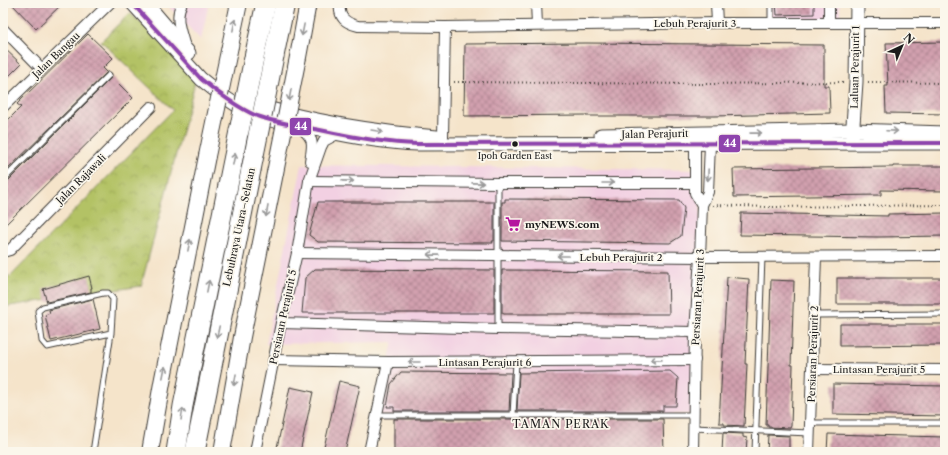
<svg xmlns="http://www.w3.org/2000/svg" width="948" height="455" viewBox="0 0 948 455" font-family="'Libre Caslon Text',serif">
  <defs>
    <pattern id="park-crowns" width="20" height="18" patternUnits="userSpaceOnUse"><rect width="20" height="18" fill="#b3c265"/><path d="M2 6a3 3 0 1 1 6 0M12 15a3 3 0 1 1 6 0" fill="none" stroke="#99a657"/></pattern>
    <pattern id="building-cross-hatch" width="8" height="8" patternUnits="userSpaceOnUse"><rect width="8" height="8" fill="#d2a0af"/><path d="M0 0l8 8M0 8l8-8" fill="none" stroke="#aa828e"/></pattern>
  </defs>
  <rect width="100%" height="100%" fill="#fbf7ec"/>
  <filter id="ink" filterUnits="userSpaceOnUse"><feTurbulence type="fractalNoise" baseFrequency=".025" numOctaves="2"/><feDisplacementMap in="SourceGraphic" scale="8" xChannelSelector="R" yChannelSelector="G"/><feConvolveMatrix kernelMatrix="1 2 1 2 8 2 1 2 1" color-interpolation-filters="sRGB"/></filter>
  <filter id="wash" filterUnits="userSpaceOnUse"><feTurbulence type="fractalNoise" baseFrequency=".012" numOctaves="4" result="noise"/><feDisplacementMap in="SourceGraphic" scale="16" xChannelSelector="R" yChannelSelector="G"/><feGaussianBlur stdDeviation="0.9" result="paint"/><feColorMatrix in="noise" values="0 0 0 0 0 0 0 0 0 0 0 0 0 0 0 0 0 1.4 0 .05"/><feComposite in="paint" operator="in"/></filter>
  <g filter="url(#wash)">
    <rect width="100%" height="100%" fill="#f5e4ca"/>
    <g fill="#f2d0e2">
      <polygon points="165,3 209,3 201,40"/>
      <polygon points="771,3 840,3 840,21 771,24"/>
      <polygon points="302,165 701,170 696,414 376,415 393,342 266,344"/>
    </g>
    <polygon fill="url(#park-crowns)" stroke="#686f40" points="130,13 197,75 141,286 3,307 3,271 10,277 173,110 101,41"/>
    <g id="blocks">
      <g fill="url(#building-cross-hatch)">
        <polygon points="11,3 63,3 36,29"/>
        <polygon points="776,3 814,3 814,14 777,15"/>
        <polygon points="88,34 113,58 103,68 107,72 3,174 3,125 21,107 17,104"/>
        <polygon points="945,42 945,114 886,113 885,86 888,86 886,43"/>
        <polygon points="586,43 824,45 824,86 829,86 830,113 714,116 586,116 586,115 464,116 465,44"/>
        <polygon points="3,47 21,64 3,82"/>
        <polygon points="112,77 133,98 3,227 3,184 6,183"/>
        <polygon points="893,166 945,166 945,191 881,190 881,195 734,197 733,169 893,167"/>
        <polygon points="505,199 679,200 684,208 681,236 670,243 502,241 502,202 505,202"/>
        <polygon points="318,202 494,202 494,241 492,241 493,243 318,242 309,235"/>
        <polygon points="741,213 888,216 888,214 945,213 945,236 878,237 740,235"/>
        <polygon points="315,269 494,270 494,313 302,313 305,278"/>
        <polygon points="502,270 668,271 669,314 504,314 502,313"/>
        <polygon points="89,276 92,288 91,288 91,292 47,302 43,289"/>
        <polygon points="727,277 749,279 745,364 747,364 744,426 724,425 724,423 719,423"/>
        <rect x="837" y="278" width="108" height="26"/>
        <polygon points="771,280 794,281 791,365 793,365 791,426 790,428 768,427 768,425 766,425"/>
        <polygon points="93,299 100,329 51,341 45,315 50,313 49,310"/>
        <polygon points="840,324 945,324 945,345 840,346"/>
        <polygon points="670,371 678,378 676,406 663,406 663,411 517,411 519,373"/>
        <polygon points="401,372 511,373 509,411 394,411 394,407 387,407 391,384"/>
        <polygon points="339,381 360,386 345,452 323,452"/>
        <polygon points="833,384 945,386 945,416 833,414"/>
        <polygon points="290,387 313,392 300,452 276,452"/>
        <polygon points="394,419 663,419 664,452 394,452"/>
        <polygon points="723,433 743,434 743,437 747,438 746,452 722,452"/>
        <polygon points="828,434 945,437 945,452 827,452"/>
        <polygon points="768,435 789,436 789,452 767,452"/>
      </g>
    </g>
  </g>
  <g filter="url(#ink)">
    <use href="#blocks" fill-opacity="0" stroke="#3d3a36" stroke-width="1"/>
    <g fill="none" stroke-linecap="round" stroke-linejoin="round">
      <defs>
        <g id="service">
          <polyline points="771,24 771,3"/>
          <polyline points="3,180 109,75"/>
          <polyline points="815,315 945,314"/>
          <polyline points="498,329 498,183"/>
          <polyline points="376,415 693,415"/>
          <polyline points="513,415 516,362"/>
          <polyline points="811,423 945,423"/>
          <polyline points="693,428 810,433"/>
          <polyline points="93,452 111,333 113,299 108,293 103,293 43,307 38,311 42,341 47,347 111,333"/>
          <polyline points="755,452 762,257"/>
        </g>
        <g id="minor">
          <path d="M 182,3 C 174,17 181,32 185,47"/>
          <path d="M 340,3 C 338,18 346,23 358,26 L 445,27 L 717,23 L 945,23"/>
          <polyline points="536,3 537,25"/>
          <polyline points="716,3 717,23"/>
          <polyline points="829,23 829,3"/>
          <polyline points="3,29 42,69"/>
          <polyline points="3,107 110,3"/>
          <path d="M 299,126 C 315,140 313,142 310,161"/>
          <polyline points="443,137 445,27"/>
          <polyline points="309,181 498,183 694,183"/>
          <polyline points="3,252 10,250 151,107"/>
          <polyline points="297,253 700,257 945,256"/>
          <polyline points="281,323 498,329 695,332"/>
          <polyline points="274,360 388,362 695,360"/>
          <polyline points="813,369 945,370"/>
          <polyline points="255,452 281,323 297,253 309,181 321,147 324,141 337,134"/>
          <polyline points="369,452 388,362"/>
          <polyline points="693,452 695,332 700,257 702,205 695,193 695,144 703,134 710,144 708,192 702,205"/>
          <polyline points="809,452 816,257"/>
        </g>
        <g id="tertiary">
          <path d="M 132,3 L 201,79 C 215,91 240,109 257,116 C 277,123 299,126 320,130 C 352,137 384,143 417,144 L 945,143"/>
          <polyline points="146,3 189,53"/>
          <path d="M 256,105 C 315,122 376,132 437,137"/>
          <polyline points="601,135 853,130 945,133"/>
          <polyline points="852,139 856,82 857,3"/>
        </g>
        <g id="primary">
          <polyline points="230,46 239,3"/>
          <polyline points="298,57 308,3"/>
          <polyline points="150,452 162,383 207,156"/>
          <polyline points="222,452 242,337 275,173"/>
        </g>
        <g id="motorway">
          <polyline points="255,53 266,3"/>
          <polyline points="274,56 285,3"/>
          <polyline points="176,452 183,406 239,131"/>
          <polyline points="195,452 251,170"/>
        </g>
      </defs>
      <use href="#service" stroke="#3d3a36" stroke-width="7"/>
      <use href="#minor" stroke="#3d3a36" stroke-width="12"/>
      <use href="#tertiary" stroke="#3d3a36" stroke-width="15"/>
      <use href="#primary" stroke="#3d3a36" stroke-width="18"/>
      <use href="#motorway" stroke="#3d3a36" stroke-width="21"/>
      <g stroke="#3d3a36" stroke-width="2" stroke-dasharray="1 3" stroke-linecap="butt">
        <polyline points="454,82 709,84 843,82"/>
        <polyline points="868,82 945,83"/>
        <polyline points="713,205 768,207 945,205"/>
      </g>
      <use href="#service" stroke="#fff" stroke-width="5"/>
      <use href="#minor" stroke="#fff" stroke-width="10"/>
      <use href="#tertiary" stroke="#fff" stroke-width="13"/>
      <use href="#primary" stroke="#fff" stroke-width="16"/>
      <use href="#motorway" stroke="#fff" stroke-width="19"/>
      <defs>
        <g id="primary-bridge">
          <polyline points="207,156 230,46"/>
          <polyline points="275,173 298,57"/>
        </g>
        <g id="motorway-bridge">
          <polyline points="239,131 255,53"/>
          <polyline points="251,170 274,56"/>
        </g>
      </defs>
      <use href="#primary-bridge" stroke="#3d3a36" stroke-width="18" stroke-linecap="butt"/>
      <use href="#motorway-bridge" stroke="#3d3a36" stroke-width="21" stroke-linecap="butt"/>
      <use href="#primary-bridge" stroke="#fff" stroke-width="16"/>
      <use href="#motorway-bridge" stroke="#fff" stroke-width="19"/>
      <defs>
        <path id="bus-1" d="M 132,3 L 201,79 C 215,91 240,109 257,116 C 277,123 299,126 320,130 C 352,137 384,143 417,144 L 945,143"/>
      </defs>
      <use href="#bus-1" stroke="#fbf7ec" stroke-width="7"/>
      <use href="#bus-1" stroke="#8e44ad" stroke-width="4"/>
    </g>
    <defs><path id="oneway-shaft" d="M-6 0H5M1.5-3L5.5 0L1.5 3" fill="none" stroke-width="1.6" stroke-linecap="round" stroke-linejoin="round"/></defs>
    <g stroke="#999">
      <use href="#oneway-shaft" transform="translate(234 25) rotate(-79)"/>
      <use href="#oneway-shaft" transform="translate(303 30) rotate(101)"/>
      <use href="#oneway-shaft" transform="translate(290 95) rotate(101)"/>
      <use href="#oneway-shaft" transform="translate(377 131) rotate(9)"/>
      <use href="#oneway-shaft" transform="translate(892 131) rotate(2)"/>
      <use href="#oneway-shaft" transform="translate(756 133) rotate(-1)"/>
      <use href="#oneway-shaft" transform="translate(234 159) rotate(-79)"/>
      <use href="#oneway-shaft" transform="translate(708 175) rotate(92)"/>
      <use href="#oneway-shaft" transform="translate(348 181) rotate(1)"/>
      <use href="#oneway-shaft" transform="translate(478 183) rotate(1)"/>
      <use href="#oneway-shaft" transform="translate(608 183)"/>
      <use href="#oneway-shaft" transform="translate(267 211) rotate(101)"/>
      <use href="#oneway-shaft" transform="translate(189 245) rotate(-79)"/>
      <use href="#oneway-shaft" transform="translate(433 255) rotate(-179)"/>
      <use href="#oneway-shaft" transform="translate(563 256) rotate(-180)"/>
      <use href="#oneway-shaft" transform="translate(208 286) rotate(-79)"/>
      <use href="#oneway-shaft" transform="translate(218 332) rotate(102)"/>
      <use href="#oneway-shaft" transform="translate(656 360) rotate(179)"/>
      <use href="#oneway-shaft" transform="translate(414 362) rotate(180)"/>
      <use href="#oneway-shaft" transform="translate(164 372) rotate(-79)"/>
      <use href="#oneway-shaft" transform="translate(235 380) rotate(100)"/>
      <use href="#oneway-shaft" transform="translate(182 414) rotate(-81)"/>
    </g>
  </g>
  <defs>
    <symbol id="supermarket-bare" viewBox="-9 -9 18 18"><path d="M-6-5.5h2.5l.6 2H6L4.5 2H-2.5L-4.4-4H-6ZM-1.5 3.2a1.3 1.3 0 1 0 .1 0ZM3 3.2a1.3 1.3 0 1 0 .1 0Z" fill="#b5179e" stroke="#fbf7ec" stroke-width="2.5" paint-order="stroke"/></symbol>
  </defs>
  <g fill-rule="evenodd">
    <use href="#supermarket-bare" x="502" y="213" width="22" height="22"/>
  </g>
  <circle fill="#1c1c1c" stroke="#fbf7ec" stroke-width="1.5" cx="515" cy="144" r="3.5"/>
  <g text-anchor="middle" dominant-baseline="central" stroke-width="3.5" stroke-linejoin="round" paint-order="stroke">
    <g font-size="9" fill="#1c1c1c" stroke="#fbf7ec">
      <text x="515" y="155">Ipoh Garden East</text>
    </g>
    <g font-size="10" fill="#1c1c1c" stroke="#fbf7ec">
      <text x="695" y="23">Lebuh Perajurit 3</text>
      <text transform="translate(56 55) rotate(-44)">Jalan Bangau</text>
      <text transform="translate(855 67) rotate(-89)">Laluan Perajurit 1</text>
      <text transform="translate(655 134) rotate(-1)">Jalan Perajurit</text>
      <text transform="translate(81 179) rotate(-45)">Jalan Rajawali</text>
      <text transform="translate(239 227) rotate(-78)">Lebuhraya Utara–Selatan</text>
      <text x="621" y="257">Lebuh Perajurit 2</text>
      <text transform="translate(698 297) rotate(-87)">Persiaran Perajurit 3</text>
      <text transform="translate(283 317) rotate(-78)">Persiaran Perajurit 5</text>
      <text transform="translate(813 354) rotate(-88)">Persiaran Perajurit 2</text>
      <text x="485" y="362">Lintasan Perajurit 6</text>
      <text x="879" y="369">Lintasan Perajurit 5</text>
    </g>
    <g font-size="10" font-weight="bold" fill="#1c1c1c" stroke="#fbf7ec" text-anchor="start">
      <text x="525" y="224">myNEWS.com</text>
    </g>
    <g font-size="11" letter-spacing="1" fill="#1c1c1c" stroke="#fbf7ec">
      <text x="561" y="424">TAMAN PERAK</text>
    </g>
  </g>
  <g stroke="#fbf7ec" stroke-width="1.5">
    <rect x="289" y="117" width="23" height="19" rx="4" fill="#8e44ad"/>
    <rect x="718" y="134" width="23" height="19" rx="4" fill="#8e44ad"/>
  </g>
  <g font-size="11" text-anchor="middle" font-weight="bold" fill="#fff">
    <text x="301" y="130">44</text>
    <text x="730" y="147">44</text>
  </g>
  <rect width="948" height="455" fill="none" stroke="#fbf7ec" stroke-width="16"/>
  <g transform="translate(902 46) rotate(44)" stroke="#fbf7ec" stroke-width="3" paint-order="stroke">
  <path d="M0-3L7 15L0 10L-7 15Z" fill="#1c1c1c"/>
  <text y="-6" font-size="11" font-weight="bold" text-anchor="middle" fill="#1c1c1c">N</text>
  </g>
</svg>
